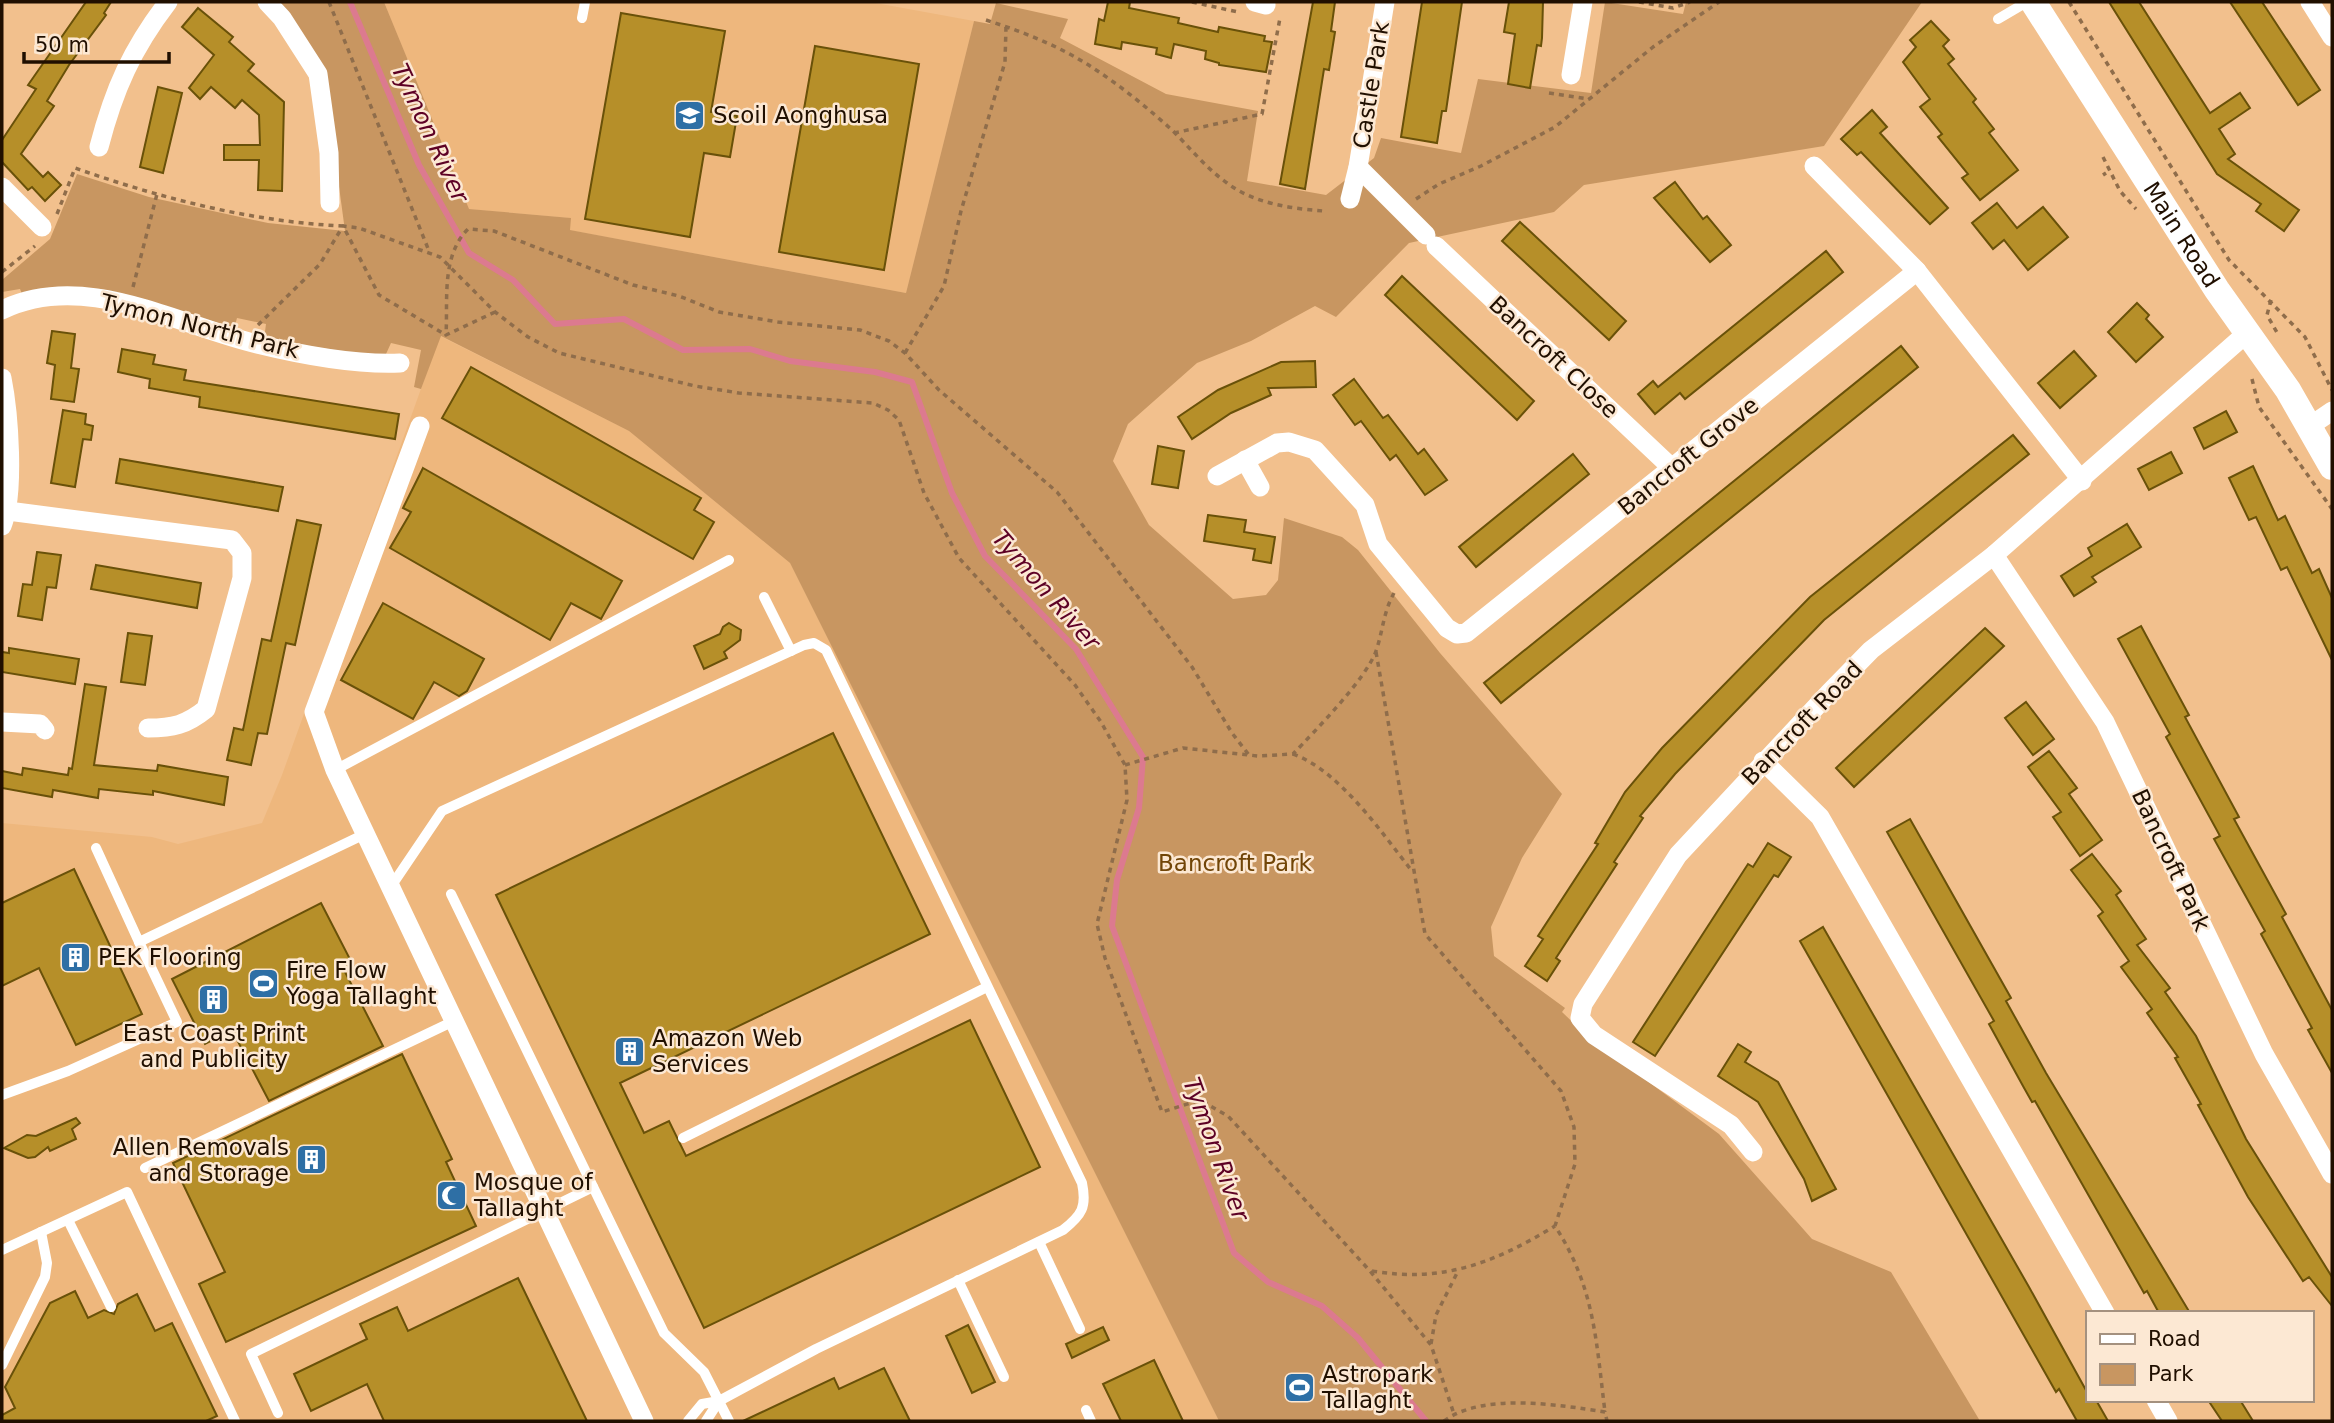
<svg xmlns="http://www.w3.org/2000/svg" width="2334" height="1423" viewBox="0 0 2334 1423" font-family="'DejaVu Sans',sans-serif">
  <rect width="100%" height="100%" fill="#f2c08d"/>
  <g fill="#eeb77d">
    <polygon points="384,2 870,2 974,21 906,293 569,230 570,218 468,209"/>
    <polygon points="440,336 629,431 790,563 1219,1421 2,1421 2,823 152,837 178,844 262,823 282,775"/>
  </g>
  <polygon fill="#c89661" points="274,2 384,2 469,209 571,218 570,230 906,293 974,21 990,24 996,3 1068,19 1060,38 1166,94 1258,111 1247,181 1326,195 1374,158 1381,138 1461,153 1478,79 1591,93 1605,2 1683,14 1686,2 1922,2 1824,146 1584,185 1554,212 1409,243 1336,317 1315,306 1251,341 1197,363 1128,424 1113,461 1149,525 1233,599 1266,595 1278,580 1284,518 1342,537 1358,550 1440,653 1562,794 1522,858 1491,927 1494,956 1565,1008 1562,1012 1588,1037 1719,1134 1812,1239 1891,1272 1980,1421 1219,1421 790,563 629,431 441,336 421,389 414,387 421,350 391,343 386,354 378,357 264,339 266,324 237,318 233,333 106,290 76,287 22,294 20,289 2,292 2,280 50,239 77,174 149,197 268,223 345,231 324,75"/>
  <g fill="none" stroke-linecap="round" stroke-linejoin="round">
    <polyline stroke="#dc7a8f" stroke-width="6" points="350,2 419,165 469,253 513,280 555,324 624,319 683,350 750,349 790,361 875,372 912,382 952,493 985,556 1076,649 1143,757 1139,808 1117,880 1112,926 1234,1253 1268,1282 1322,1306 1358,1338 1426,1421"/>
  </g>
  <g fill="#b68f29" stroke="#695109" stroke-width="2">
    <polygon points="86,2 111,2 104,13 106,15 69,65 47,101 54,106 21,154 43,177 48,172 61,185 45,201 32,187 28,190 2,162 2,140 36,89 28,85"/>
    <polygon points="1108,2 1130,2 1129,8 1179,18 1178,23 1218,32 1219,27 1265,36 1264,41 1272,42 1266,72 1219,65 1219,63 1205,59 1206,51 1174,44 1171,58 1156,54 1157,48 1122,42 1121,49 1095,44 1099,19 1104,21"/>
    <polygon points="1313,2 1335,2 1331,31 1335,32 1329,70 1324,69 1305,189 1280,184"/>
    <polygon points="1422,2 1462,2 1446,111 1442,111 1437,143 1401,137"/>
    <polygon points="1509,2 1543,2 1542,38 1541,46 1537,45 1530,88 1508,84 1515,34 1504,32"/>
    <polygon points="2109,2 2139,2 2210,113 2240,93 2250,108 2219,129 2235,154 2228,159 2299,210 2284,231 2256,211 2261,204 2217,174"/>
    <polygon points="2230,2 2262,2 2320,90 2298,105"/>
    <polygon points="198,8 233,37 229,42 254,64 248,71 284,102 282,191 258,190 259,160 224,160 224,145 260,145 259,115 242,100 235,108 211,87 200,99 189,88 214,55 182,27"/>
    <polygon points="621,13 725,31 711,112 737,116 730,157 704,153 690,237 585,219"/>
    <polygon points="1931,21 1949,40 1943,46 1954,59 1948,64 1976,99 1973,102 1994,129 1989,133 2018,170 1980,200 1962,178 1968,174 1938,137 1942,134 1920,107 1930,99 1903,62 1916,47 1910,40"/>
    <polygon points="815,46 919,64 884,270 779,252"/>
    <polygon points="158,87 182,93 163,173 140,167"/>
    <polygon points="1872,110 1887,127 1880,133 1948,208 1930,224 1861,152 1857,155 1841,139"/>
    <polygon points="1675,182 1703,219 1707,216 1731,245 1710,262 1654,198"/>
    <polygon points="1997,203 2017,228 2043,207 2068,237 2028,270 2004,240 1993,249 1972,223"/>
    <polygon points="1520,222 1626,321 1609,340 1502,241"/>
    <polygon points="1826,251 1843,272 1685,399 1680,393 1655,414 1638,394 1653,381 1658,387"/>
    <polygon points="1402,276 1534,401 1517,420 1385,295"/>
    <polygon points="2137,303 2149,315 2146,319 2163,337 2136,362 2108,332"/>
    <polygon points="52,331 75,334 71,368 79,369 74,402 51,399 55,365 47,363"/>
    <polygon points="1901,346 1918,367 1501,703 1484,683"/>
    <polygon points="122,349 155,355 153,364 186,370 184,380 399,414 395,439 199,407 200,397 149,388 150,379 118,372"/>
    <polygon points="2074,351 2096,376 2060,408 2038,383"/>
    <polygon points="1315,361 1316,387 1268,388 1271,395 1231,413 1192,439 1178,417 1218,390 1281,362"/>
    <polygon points="471,367 701,498 694,510 714,522 693,559 442,418"/>
    <polygon points="1354,379 1383,418 1388,415 1418,454 1424,449 1447,480 1425,495 1396,455 1390,460 1361,421 1355,425 1333,395"/>
    <polygon points="63,410 86,414 85,424 93,426 91,440 83,439 75,487 51,483"/>
    <polygon points="2226,411 2237,432 2204,449 2194,428"/>
    <polygon points="2013,435 2029,454 1824,620 1675,774 1640,816 1643,818 1614,862 1617,864 1556,958 1560,961 1547,981 1525,966 1543,939 1538,936 1598,844 1595,843 1625,792 1662,748 1810,597"/>
    <polygon points="1158,446 1184,451 1178,488 1152,484"/>
    <polygon points="2171,452 2182,473 2149,490 2138,469"/>
    <polygon points="1573,454 1589,474 1476,567 1459,547"/>
    <polygon points="120,459 283,487 278,511 116,483"/>
    <polygon points="2253,466 2278,520 2285,516 2312,573 2319,569 2332,598 2332,660 2287,567 2281,570 2256,517 2249,520 2229,478"/>
    <polygon points="423,468 622,581 601,619 571,603 550,640 390,548 411,512 403,508"/>
    <polygon points="1208,515 1246,520 1244,532 1275,537 1271,563 1253,560 1255,549 1204,541"/>
    <polygon points="297,520 321,525 295,645 286,643 267,734 258,733 251,765 227,760 234,728 243,730 262,639 271,641"/>
    <polygon points="2127,524 2141,547 2092,577 2096,582 2074,596 2061,576 2092,556 2088,548"/>
    <polygon points="37,552 61,555 56,588 47,587 42,620 18,616 23,584 32,585"/>
    <polygon points="96,565 201,583 197,608 91,589"/>
    <polygon points="383,603 484,659 467,691 459,696 434,682 413,719 341,680"/>
    <polygon points="729,623 741,630 740,640 724,652 727,658 704,669 694,646 720,634 723,627"/>
    <polygon points="2141,626 2189,715 2185,717 2239,817 2234,819 2286,914 2282,917 2332,1010 2332,1073 2308,1030 2312,1028 2261,934 2265,931 2214,839 2220,836 2166,737 2170,734 2118,639"/>
    <polygon points="1985,628 2004,646 1854,787 1836,768"/>
    <polygon points="128,633 152,636 145,685 121,682"/>
    <polygon points="9,648 79,659 75,684 2,672 2,652 9,653"/>
    <polygon points="85,684 106,687 94,765 157,771 158,765 228,777 224,805 153,791 153,795 99,789 98,798 53,790 52,797 2,788 2,771 22,775 23,768 68,775 69,768 72,769"/>
    <polygon points="2026,702 2054,739 2033,755 2005,718"/>
    <polygon points="833,733 930,934 620,1083 644,1133 669,1121 686,1156 970,1020 1040,1167 704,1328 496,895"/>
    <polygon points="2049,751 2077,788 2069,794 2102,840 2080,856 2053,817 2061,812 2028,767"/>
    <polygon points="1910,819 2011,998 2006,1001 2046,1073 2190,1313 2159,1313 2147,1291 2144,1293 2035,1101 2032,1102 2023,1086 1989,1024 1994,1021 1887,832"/>
    <polygon points="1768,843 1791,857 1778,877 1774,875 1655,1056 1633,1042 1748,864 1753,867"/>
    <polygon points="2092,854 2121,891 2116,895 2146,939 2137,945 2170,988 2165,992 2196,1036 2246,1139 2332,1277 2332,1306 2309,1277 2303,1281 2248,1197 2198,1105 2201,1104 2175,1058 2178,1057 2147,1013 2152,1009 2121,967 2129,961 2098,916 2103,912 2071,870"/>
    <polygon points="74,869 142,1014 76,1045 39,968 2,986 2,903"/>
    <polygon points="321,903 354,967 345,972 383,1046 269,1101 232,1030 205,1044 172,979"/>
    <polygon points="1823,927 2029,1287 2087,1392 2087,1400 2096,1400 2108,1421 2077,1421 2059,1389 2056,1392 1800,941"/>
    <polygon points="1738,1044 1751,1052 1745,1062 1778,1082 1836,1189 1812,1201 1804,1179 1758,1102 1718,1076"/>
    <polygon points="402,1054 452,1159 446,1162 476,1226 226,1342 199,1284 225,1272 173,1163"/>
    <polygon points="76,1118 80,1123 72,1129 76,1139 50,1151 48,1147 35,1157 28,1158 4,1148 27,1135 36,1136"/>
    <polygon points="518,1278 587,1421 384,1421 367,1384 311,1411 294,1374 367,1339 360,1324 397,1307 408,1331"/>
    <polygon points="75,1291 88,1318 104,1310 114,1314 118,1304 137,1294 155,1331 172,1323 217,1416 206,1421 2,1421 2,1415 15,1408 5,1387 50,1303"/>
    <polygon points="968,1325 995,1382 972,1393 946,1336"/>
    <polygon points="1103,1327 1109,1340 1072,1358 1066,1344"/>
    <polygon points="1154,1360 1183,1421 1121,1421 1103,1384"/>
    <polygon points="884,1368 910,1421 743,1421 834,1378 839,1389"/>
    <polygon points="2208,1400 2240,1400 2253,1421 2222,1421"/>
  </g>
  <g fill="none" stroke-linecap="round" stroke-linejoin="round">
    <g stroke="#8f6d4b" stroke-width="3.5" stroke-dasharray="5 5" stroke-linecap="butt">
      <polyline points="329,2 429,251"/>
      <polyline points="1192,2 1238,12"/>
      <polyline points="1639,2 1673,8 1690,2"/>
      <polyline points="2069,2 2229,260 2305,337 2332,390"/>
      <path d="M 986,20 C 1023,32 1060,46 1093,68 C 1121,86 1149,109 1173,131 C 1191,149 1206,168 1227,183 C 1253,203 1292,209 1324,211"/>
      <polyline points="1549,93 1589,99"/>
      <polyline points="1174,133 1262,114 1280,18"/>
      <polyline points="2103,157 2120,191 2136,209"/>
      <polyline points="2103,175 2106,173"/>
      <polyline points="1416,199 1439,184 1481,166 1555,127 1653,47 1719,2"/>
      <path d="M 57,214 L 75,168 C 160,198 252,222 343,226 L 379,295 L 446,335"/>
      <polyline points="2,272 35,246"/>
      <polyline points="133,287 157,194"/>
      <polyline points="2271,300 2267,315 2279,336"/>
      <path d="M 495,312 L 446,335 C 448,300 441,256 468,229 L 494,231 L 633,285 L 679,296 L 719,312 L 778,322 L 860,330 L 889,341 L 905,353 L 939,390 L 1057,492 L 1192,667 L 1232,733 L 1249,755"/>
      <polyline points="258,325 320,264 343,226 359,228 440,257 495,312 528,337 559,353 695,386 739,393 873,403 888,410 899,420 924,493 959,558 1075,685 1101,722 1125,765 1127,800 1097,924 1105,958 1162,1112 1200,1100 1228,1116 1370,1271 1431,1345 1454,1414"/>
      <polyline points="905,353 944,286 961,211 1005,62 1006,27"/>
      <polyline points="2252,379 2259,407 2332,509"/>
      <path d="M 1376,652 L 1425,934 L 1561,1091 L 1574,1127 L 1575,1164 L 1555,1226 C 1595,1288 1596,1341 1605,1412"/>
      <path d="M 1293,754 C 1340,771 1381,832 1412,871"/>
      <path d="M 1125,765 L 1183,748 L 1258,756 L 1293,754 C 1315,731 1366,679 1376,651 C 1383,631 1383,613 1394,593"/>
      <path d="M 1372,1271 C 1443,1283 1494,1263 1555,1226"/>
      <polyline points="1431,1344 1436,1315 1458,1271"/>
      <path d="M 1444,1421 C 1483,1392 1560,1405 1605,1412 L 1607,1421"/>
    </g>
    <g stroke="#fff" stroke-width="10">
      <polyline points="582,18 585,2"/>
      <polyline points="1998,19 2027,2"/>
      <polyline points="764,597 791,651"/>
      <polyline points="335,770 729,560"/>
      <polyline points="96,848 139,942 365,834"/>
      <path d="M 390,888 L 442,811 L 804,645 L 814,643 L 826,650 L 1082,1183 C 1087,1207 1082,1215 1063,1230 L 816,1349 L 719,1401 L 702,1404 L 688,1421"/>
      <polyline points="451,894 664,1333 704,1372 729,1421"/>
      <polyline points="2,1095 68,1071 177,1022 139,942"/>
      <polyline points="683,1138 987,987"/>
      <polyline points="145,1168 454,1021"/>
      <polyline points="68,1220 111,1307"/>
      <polyline points="1039,1242 1080,1329"/>
      <polyline points="2,1250 127,1192 235,1421"/>
      <polyline points="958,1280 1004,1377"/>
      <polyline points="2,1365 45,1277 47,1263 41,1232"/>
      <polyline points="1086,1410 1091,1421"/>
      <polyline points="278,1413 251,1354 593,1187"/>
      <polyline points="706,1421 719,1401"/>
    </g>
    <g stroke="#fff" stroke-width="19">
      <polyline points="267,2 282,18 318,74 329,153 330,203"/>
      <polyline points="1255,2 1266,5"/>
      <polyline points="2310,2 2332,37"/>
      <polyline points="1571,75 1583,2"/>
      <path d="M 99,147 C 114,89 132,49 168,2"/>
      <polyline points="1814,166 1917,271 2082,481"/>
      <polyline points="1358,167 1426,235"/>
      <polyline points="2,187 42,227"/>
      <polyline points="1350,199 1358,167 1385,2"/>
      <polyline points="1436,246 1673,469"/>
      <path d="M 2,310 C 85,270 176,325 257,344 C 302,355 354,365 400,363"/>
      <path d="M 2,378 C 9,413 15,493 2,526"/>
      <polyline points="420,426 314,712 335,770 644,1421"/>
      <polyline points="2310,426 2332,411"/>
      <polyline points="1245,460 1260,487"/>
      <polyline points="1217,476 1277,443 1289,442 1315,450 1365,505 1378,544 1447,628 1457,634 1466,633 1917,271"/>
      <path d="M 8,511 L 232,540 L 242,553 L 242,578 L 206,709 C 186,725 173,728 148,728"/>
      <polyline points="1994,555 2105,722 2264,1054 2332,1174"/>
      <polyline points="2,722 40,724 45,730"/>
      <polyline points="1763,761 1820,817 2105,1313"/>
      <polyline points="1753,1152 1731,1125 1594,1035 1580,1018 1583,1004 1678,855 1828,694 1871,650 1994,555 2247,333"/>
      <polyline points="2156,1400 2168,1421"/>
    </g>
    <path stroke="#fff" stroke-width="26" id="s1" d="M 2033,2 L 2217,290 L 2288,390 L 2332,467"/>
  </g>
  <defs>
    <symbol id="school-square" viewBox="-11 -11 22 22"><rect x="-9" y="-9" width="18" height="18" rx="4" fill="#2e6fa5" stroke="#fce8d3"/><path d="M0-5L7-2L0 1L-7-2ZM-4 1L0 2.5L4 1V4Q0 6-4 4Z" fill="#fff"/></symbol>
    <symbol id="building-square" viewBox="-11 -11 22 22"><rect x="-9" y="-9" width="18" height="18" rx="4" fill="#2e6fa5" stroke="#fce8d3"/><path d="M-4-6H4V6H1V3H-1V6H-4ZM-2.5-4.3h1.7v1.8h-1.7ZM.8-4.3h1.7v1.8H.8ZM-2.5-1h1.7V.8h-1.7ZM.8-1h1.7V.8H.8Z" fill="#fff"/></symbol>
    <symbol id="stadium-square" viewBox="-11 -11 22 22"><rect x="-9" y="-9" width="18" height="18" rx="4" fill="#2e6fa5" stroke="#fce8d3"/><path d="M0-5a6.5 5 0 1 0 0 10a6.5 5 0 1 0 0-10ZM-3.5-1.8h7v3.6h-7Z" fill="#fff"/></symbol>
    <symbol id="mosque-square" viewBox="-11 -11 22 22"><rect x="-9" y="-9" width="18" height="18" rx="4" fill="#2e6fa5" stroke="#fce8d3"/><path d="M3.5-4.9A6 6 0 1 0 3.5 4.9A5 5 0 1 1 3.5-4.9Z" fill="#fff"/></symbol>
  </defs>
  <g fill-rule="evenodd">
    <use href="#school-square" x="672" y="98" width="35" height="35"/>
    <use href="#building-square" x="58" y="940" width="35" height="35"/>
    <use href="#stadium-square" x="246" y="966" width="35" height="35"/>
    <use href="#building-square" x="196" y="982" width="35" height="35"/>
    <use href="#building-square" x="612" y="1034" width="35" height="35"/>
    <use href="#building-square" x="294" y="1142" width="35" height="35"/>
    <use href="#mosque-square" x="434" y="1178" width="35" height="35"/>
    <use href="#stadium-square" x="1282" y="1370" width="35" height="35"/>
  </g>
  <g text-anchor="middle" dominant-baseline="central" stroke-width="5" stroke-linejoin="round" paint-order="stroke">
    <g font-size="23" fill="#200f00" stroke="#fce8d3">
      <text transform="translate(1371 85) rotate(-81)">Castle Park</text>
      <text stroke="none"><textPath href="#s1" startOffset="276">Main Road</textPath></text>
      <text transform="translate(200 326) rotate(14)">Tymon North Park</text>
      <text transform="translate(1554 357) rotate(43)">Bancroft Close</text>
      <text transform="translate(1688 456) rotate(-39)">Bancroft Grove</text>
      <text transform="translate(1802 723) rotate(-46)">Bancroft Road</text>
      <text transform="translate(2171 860) rotate(65)">Bancroft Park</text>
    </g>
    <g font-size="23" fill="#200f00" stroke="#fce8d3" text-anchor="start">
      <text x="713" y="115">Scoil Aonghusa</text>
      <text x="98" y="957">PEK Flooring</text>
      <text x="286" y="970">Fire Flow<tspan x="286" dy="26">Yoga Tallaght</tspan></text>
      <text x="214" y="1033" text-anchor="middle">East Coast Print<tspan x="214" dy="26">and Publicity</tspan></text>
      <text x="652" y="1038">Amazon Web<tspan x="652" dy="26">Services</tspan></text>
      <text x="289" y="1147" text-anchor="end">Allen Removals<tspan x="289" dy="26">and Storage</tspan></text>
      <text x="474" y="1182">Mosque of<tspan x="474" dy="26">Tallaght</tspan></text>
      <text x="1322" y="1374">Astropark<tspan x="1322" dy="26">Tallaght</tspan></text>
    </g>
    <g font-size="23" fill="#714507" stroke="#fce8d3">
      <text x="1235" y="863">Bancroft Park</text>
    </g>
    <g font-size="24" font-style="italic" fill="#5d0125" stroke="#fce8d3">
      <text transform="translate(430 133) rotate(65)">Tymon River</text>
      <text transform="translate(1046 590) rotate(49)">Tymon River</text>
      <text transform="translate(1216 1149) rotate(70)">Tymon River</text>
    </g>
  </g>
  <rect width="2334" height="1423" fill="none" stroke="#200f00" stroke-width="7"/>
  <rect x="2086" y="1311" width="228" height="91" fill="#fce8d3" stroke="#a4917f" stroke-width="2"/>
  <rect x="2100" y="1334" width="35" height="10" fill="#ffffff" stroke="#a4917f" stroke-width="2"/>
  <text x="2148" y="1346" font-size="21" fill="#200f00">Road</text>
  <rect x="2100" y="1364" width="35" height="21" fill="#c89661" stroke="#a4917f" stroke-width="2"/>
  <text x="2148" y="1381" font-size="21" fill="#200f00">Park</text>
  <path d="M24 52v10h145v-10" fill="none" stroke="#200f00" stroke-width="3.5"/>
  <text x="35" y="52" font-size="21" fill="#200f00" stroke="#fce8d3" stroke-width="5" paint-order="stroke">50 m</text>
</svg>
